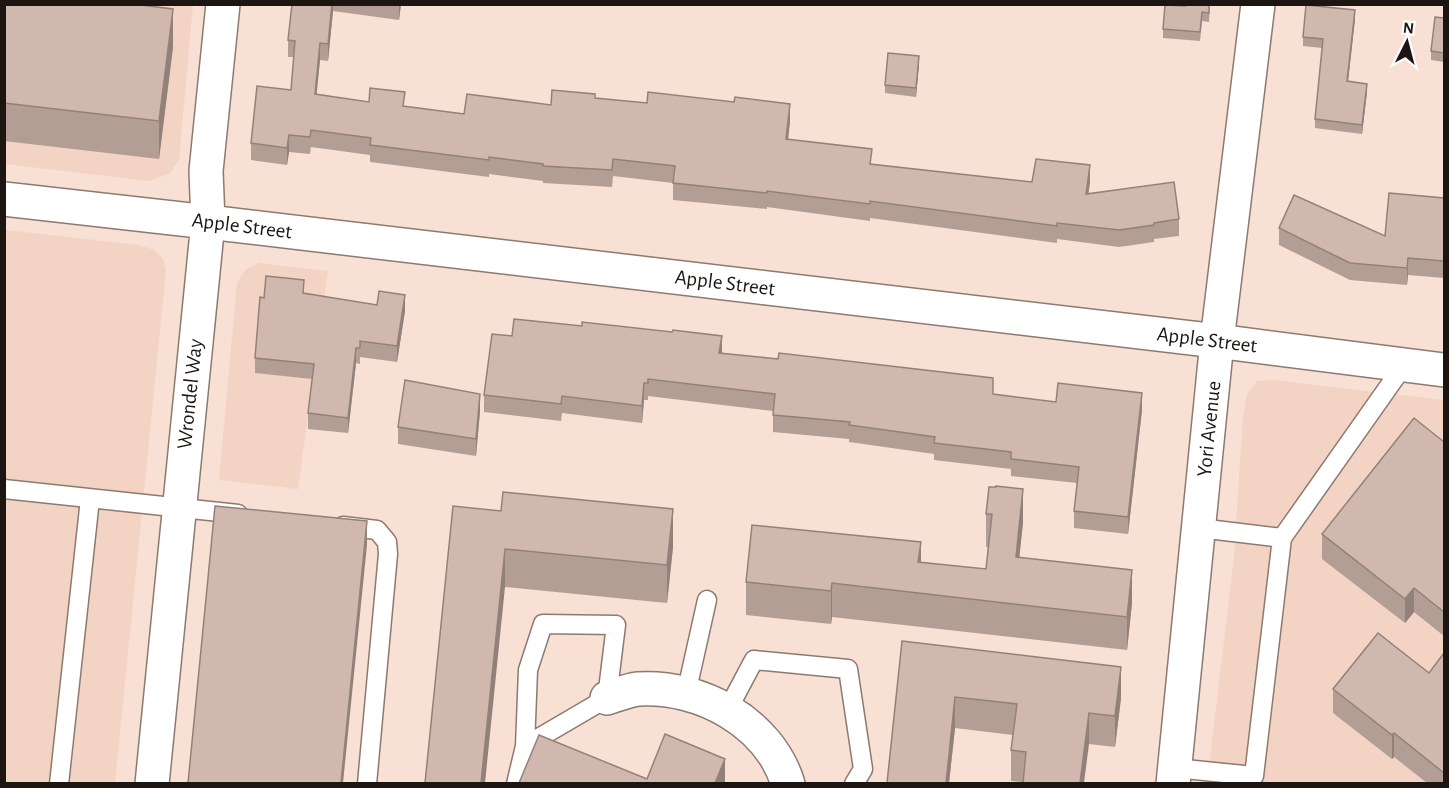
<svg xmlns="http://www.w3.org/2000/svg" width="1449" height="788" viewBox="0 0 1449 788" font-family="'Alegreya Sans',sans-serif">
  <rect width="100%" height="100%" fill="#f8e0d5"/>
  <g fill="#f2d3c4">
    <polygon points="5,5 193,5 179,160 169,174 148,181 5,164"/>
    <polygon points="5,230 139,245 154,250 163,259 166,271 115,783 5,784"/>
    <polygon points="259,263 328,271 298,489 219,480 237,283 246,269"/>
    <polygon points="1274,380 1444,400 1444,783 1207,784 1234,556 1243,417 1247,394 1257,381"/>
  </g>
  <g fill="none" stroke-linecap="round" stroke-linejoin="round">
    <defs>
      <g id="service">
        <polyline points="4,489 238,514"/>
        <polyline points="343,526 377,530 387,542 388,554 367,784"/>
        <polyline points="1282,538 1404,365"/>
        <polyline points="686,694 707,600"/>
        <polyline points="727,711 754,660 848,669 863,769 854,784"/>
        <polyline points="1175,768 1254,776 1282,538 1199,528"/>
        <polyline points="59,784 90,499"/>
        <polyline points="516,784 525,746 607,698 616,625 543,624 528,670 525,746"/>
      </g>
      <g id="minor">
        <polyline points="223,4 206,171 208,222 1217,341 1444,370"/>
        <path d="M 607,698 C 617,695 628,690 638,689 C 700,685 769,722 788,784"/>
        <polyline points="1173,784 1217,341 1258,4"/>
      </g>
      <polyline id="tertiary" points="4,199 208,222 152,784"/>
    </defs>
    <use href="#service" stroke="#8e796f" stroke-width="21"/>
    <use href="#minor" stroke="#8e796f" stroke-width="36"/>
    <use href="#tertiary" stroke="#8e796f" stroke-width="36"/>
    <use href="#service" stroke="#fff" stroke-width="18"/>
    <use href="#minor" stroke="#fff" stroke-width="33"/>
    <use href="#tertiary" stroke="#fff" stroke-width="33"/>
  </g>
  <g fill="#b39e96">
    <polygon points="4,4 173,47 159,159 4,141"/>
    <polygon points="292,4 401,4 399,20 333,11 328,61 320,60 316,95 369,102 464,114 551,105 595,98 790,121 788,140 872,164 1032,182 1090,182 1088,194 1179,219 1179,236 1154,239 1154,242 1119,247 1057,239 1057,243 870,218 870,221 767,207 767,209 673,200 673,183 613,176 612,187 543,183 543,181 489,174 489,177 370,162 370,155 311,147 310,154 289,152 287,165 251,160 251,143 291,90 294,57 288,57 288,40"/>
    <polygon points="1210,4 1209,22 1202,21 1200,41 1163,38 1163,29 1185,6"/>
    <polygon points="1444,18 1444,62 1431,60 1431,51"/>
    <polygon points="1355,19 1348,82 1367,92 1362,134 1315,128 1315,119 1322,48 1303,46 1303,37"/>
    <polygon points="919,64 916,97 885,93 885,85"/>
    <polygon points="1444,198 1444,278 1408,275 1407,285 1350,280 1279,245 1279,228 1385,236"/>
    <polygon points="304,293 405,311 397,362 360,357 360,364 356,363 348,433 308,429 308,413 312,379 255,373 255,358 264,298"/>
    <polygon points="512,336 1056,402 1142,410 1128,534 1074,528 1074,511 1077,483 1011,476 1011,469 934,460 934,454 849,442 849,439 773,432 773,411 648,396 648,400 644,400 642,423 562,413 561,421 484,412 484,395"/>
    <polygon points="480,411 476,456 398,444 398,427"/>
    <polygon points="1444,442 1444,636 1414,612 1405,623 1322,559 1322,534"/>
    <polygon points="989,487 1023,522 1019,557 1132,603 1127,650 832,617 831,624 746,615 746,582 921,563 986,569 988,547 986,547 986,514"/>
    <polygon points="453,506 673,547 667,603 505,587"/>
    <polygon points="902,641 1121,698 1115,747 1089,744 1023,782 1011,781 1011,750 1013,735 955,728 949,783 887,783"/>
    <polygon points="1444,653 1444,783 1427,783 1394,757 1392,759 1333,713 1333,689 1429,673"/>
  </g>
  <g fill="#92817a">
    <polygon points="332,4 333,4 333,11 328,61 328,44"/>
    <polygon points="399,4 401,4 399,20"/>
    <polygon points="173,9 173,47 159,159 159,121"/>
    <polygon points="1355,10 1355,19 1347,90 1347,81"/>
    <polygon points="320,43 320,60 315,111 315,94"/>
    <polygon points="919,56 919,64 916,97 916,88"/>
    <polygon points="1367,84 1367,92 1362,134 1362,125"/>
    <polygon points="790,104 790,121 786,156 786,139"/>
    <polygon points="289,135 289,152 287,165 287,148"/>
    <polygon points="1090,165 1090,182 1086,211 1086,194"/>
    <polygon points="1408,258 1408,275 1407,285 1407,268"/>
    <polygon points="405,295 405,311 397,362 397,346"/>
    <polygon points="722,336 722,353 719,370 719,353"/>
    <polygon points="356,348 356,363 348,433 348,418"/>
    <polygon points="644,383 644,400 642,423 642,406"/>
    <polygon points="1142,393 1142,410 1128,534 1128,517"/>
    <polygon points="480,394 480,411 476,456 476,439"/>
    <polygon points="1023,489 1023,522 1016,590 1016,557"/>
    <polygon points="673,509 673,547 667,603 667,565"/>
    <polygon points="367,521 367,545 343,783 341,783"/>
    <polygon points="921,542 921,576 918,596 918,562"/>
    <polygon points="505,549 505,587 485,783 481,783"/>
    <polygon points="1132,570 1132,603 1127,650 1127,617"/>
    <polygon points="832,583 832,617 831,624 831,591"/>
    <polygon points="1414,588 1414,612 1405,623 1405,599"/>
    <polygon points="1121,667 1121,698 1115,747 1115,716"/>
    <polygon points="955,697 955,728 949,783 946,783"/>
    <polygon points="1089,713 1089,744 1084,783 1080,783"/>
    <polygon points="1394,733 1394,757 1392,759 1392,735"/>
    <polygon points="725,759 725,783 715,783"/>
  </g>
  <g fill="#d0b8ae" stroke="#92817a" stroke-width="1.5">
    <polygon points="4,4 132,4 173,9 159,121 4,103"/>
    <polygon points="292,4 332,4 328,44 320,43 315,94 369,102 370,88 405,92 403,106 464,114 467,94 551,105 552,90 595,94 595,98 647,103 648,92 734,102 735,97 790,104 786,139 872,149 870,164 1032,182 1036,159 1090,165 1086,194 1174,182 1179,219 1154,223 1154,225 1119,230 1057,223 1057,226 870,201 870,204 767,191 767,193 673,183 675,166 613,159 612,170 543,166 543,164 489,157 489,160 370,145 371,138 311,130 310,137 289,135 287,148 251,143 257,86 291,90 295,41 288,40"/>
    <polygon points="1185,4 1209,4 1209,13 1202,12 1200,32 1163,29 1165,5 1185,6"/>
    <polygon points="1306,5 1355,10 1347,81 1367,84 1362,125 1315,119 1323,39 1303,37"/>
    <polygon points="1435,17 1444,18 1444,53 1431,51"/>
    <polygon points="888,53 919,56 916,88 885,85"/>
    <polygon points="1389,193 1444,198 1444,261 1408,258 1407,268 1350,263 1279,228 1294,195 1385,236"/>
    <polygon points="266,276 304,280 303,293 377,305 379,291 405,295 397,346 360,341 360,348 356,348 348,418 308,413 314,364 255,358 260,297 264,298"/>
    <polygon points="514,319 582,326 582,322 672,332 673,330 722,336 719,353 778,359 779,353 993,378 993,394 1056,402 1058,383 1142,393 1128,517 1074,511 1079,467 1011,459 1011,452 934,443 935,437 849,425 850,422 773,415 775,394 648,379 648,383 644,383 642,406 562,396 561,404 484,395 492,334 512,336"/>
    <polygon points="405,380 480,394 476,439 398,427"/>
    <polygon points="1414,418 1444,442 1444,612 1414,588 1405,599 1322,534"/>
    <polygon points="996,486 1023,489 1016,557 1132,570 1127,617 832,583 831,591 746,582 752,525 921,542 918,562 986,569 992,514 986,514 989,487 996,487"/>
    <polygon points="503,492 673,509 667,565 505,549 481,783 425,783 453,506 501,511"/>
    <polygon points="215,506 367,521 341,783 188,783"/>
    <polygon points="1378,633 1429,673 1444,653 1444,773 1394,733 1392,735 1333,689"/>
    <polygon points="902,641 1121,667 1115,716 1089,713 1080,783 1023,783 1026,752 1011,750 1017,704 955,697 946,783 887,783"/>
    <polygon points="665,734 725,759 715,783 519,783 539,735 647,779"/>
  </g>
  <g text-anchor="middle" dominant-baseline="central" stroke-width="4.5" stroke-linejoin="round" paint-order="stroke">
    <g font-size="21" fill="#1d1511" stroke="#fff">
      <text transform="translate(242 226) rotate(7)">Apple Street</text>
      <text transform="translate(725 283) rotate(7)">Apple Street</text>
      <text transform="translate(1207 340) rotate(7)">Apple Street</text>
      <text transform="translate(190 394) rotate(-84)">Wrondel Way</text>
      <text transform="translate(1209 429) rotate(-84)">Yori Avenue</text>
    </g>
  </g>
  <rect width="1449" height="788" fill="none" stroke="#1d1511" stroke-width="12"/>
  <g transform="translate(1407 42) rotate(6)" stroke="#ffffff" stroke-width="4.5" paint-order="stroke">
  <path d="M0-4.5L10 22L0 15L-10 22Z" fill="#1d1511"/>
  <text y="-9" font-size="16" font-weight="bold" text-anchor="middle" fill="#1d1511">N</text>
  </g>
</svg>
